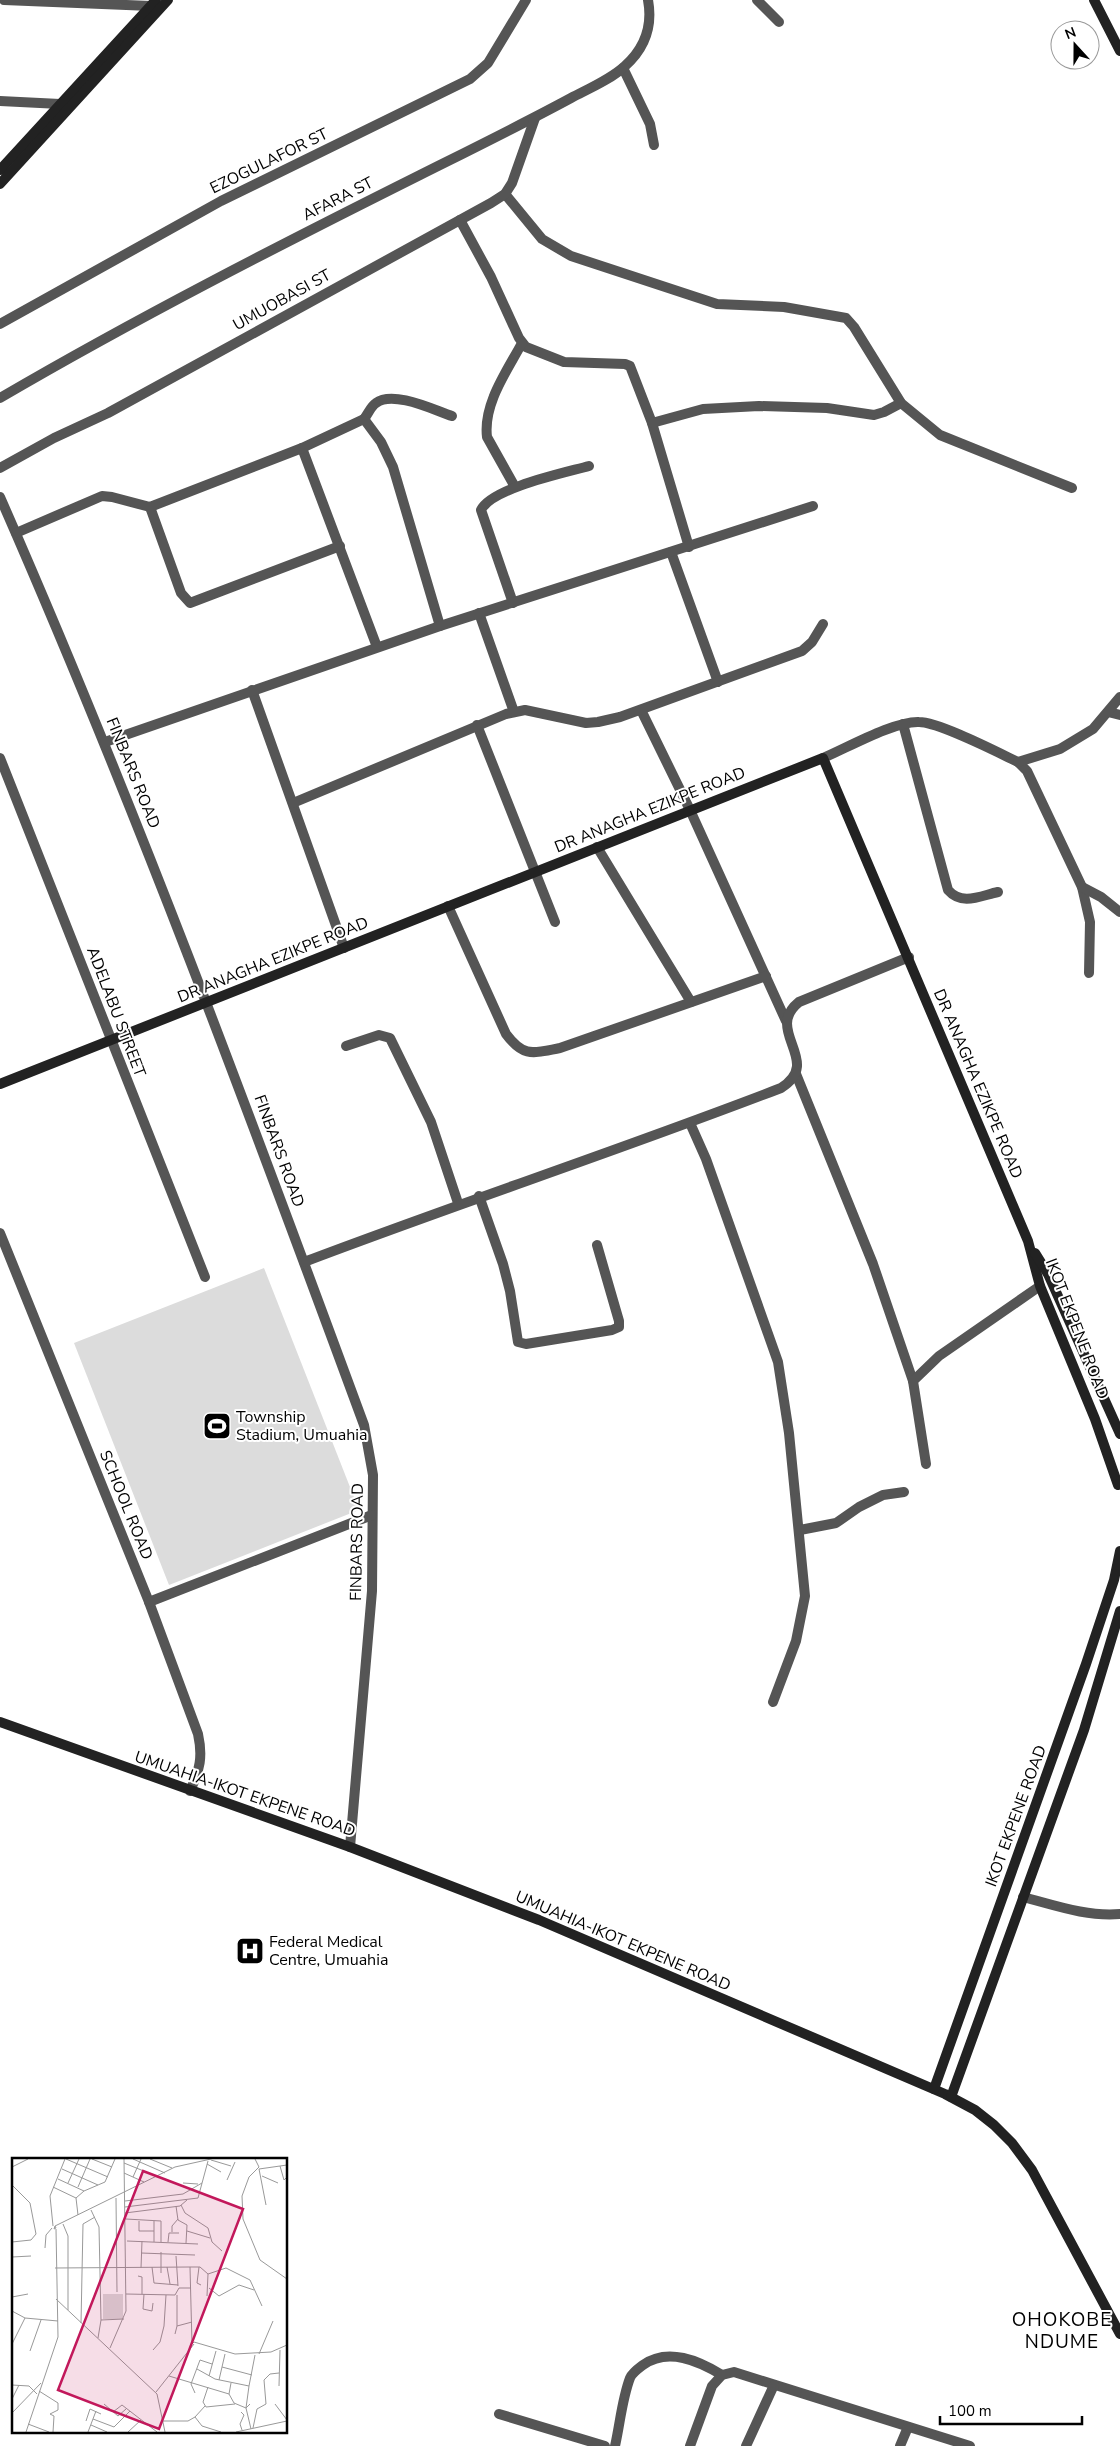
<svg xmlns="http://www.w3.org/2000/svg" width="1120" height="2446" viewBox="0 0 1120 2446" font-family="'Nunito Sans',sans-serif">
  <rect width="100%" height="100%" fill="#fff"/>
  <polygon fill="#dcdcdc" points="264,1268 359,1510 169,1585 74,1343"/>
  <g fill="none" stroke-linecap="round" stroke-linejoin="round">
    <g stroke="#555" stroke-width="10">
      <polyline points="4,0 151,6"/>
      <polyline points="757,0 779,22"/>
      <polyline points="623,68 650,124 654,145"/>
      <polyline points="0,101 60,104"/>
      <polyline points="505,194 542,239 571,256 717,304 784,307 846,318 854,327 901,403 940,435 1072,488"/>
      <polyline points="460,220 491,277 519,338 526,347 564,362 625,364 630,366 652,423 689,547"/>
      <polyline points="0,324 221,201 470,79 488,63 526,0"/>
      <path d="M 0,398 C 137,318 278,246 420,175 C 470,150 521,125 571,98 C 588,89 610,80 625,66 C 645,48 653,27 648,0"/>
      <path d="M 364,419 C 368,414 371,406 376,403 C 393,390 434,410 452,416"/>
      <polyline points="652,423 703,409 759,406 827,408 874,415 884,412 901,403"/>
      <polyline points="302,448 377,647"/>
      <polyline points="0,468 54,438 108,413 491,203 505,194 512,183 535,118"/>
      <path d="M 515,487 L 487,437 C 483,404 507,371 522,343"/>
      <path d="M 0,497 C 134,802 249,1113 364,1425 L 373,1475 L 372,1591 L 350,1847"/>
      <polyline points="150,507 181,593 190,603 340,546"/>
      <polyline points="16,533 102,496 112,497 150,507 302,448 364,419 381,442 393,467 440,626"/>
      <polyline points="671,552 718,682"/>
      <path d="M 513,603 L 481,510 C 492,488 564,473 589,466"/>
      <polyline points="479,613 514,712"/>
      <polyline points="252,690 344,948"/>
      <polyline points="641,710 690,810 786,1021"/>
      <polyline points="1108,712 1120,715"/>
      <path d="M 903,724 L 948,890 C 962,906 980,896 998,892"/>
      <polyline points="477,725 555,922"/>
      <polyline points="105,742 440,626 813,506"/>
      <polyline points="0,758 205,1277"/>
      <path d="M 823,758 C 847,748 894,721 919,722 C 939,722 997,752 1018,762 L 1027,771 L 1082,887 L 1090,922 L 1089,973"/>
      <polyline points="1018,762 1060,749 1093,729 1120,697"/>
      <polyline points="293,803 506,714 525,710 586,723 598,722 620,717 802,651 812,642 823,624"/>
      <polyline points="597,847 691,1002"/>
      <polyline points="1082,887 1101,897 1120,912"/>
      <path d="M 448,906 L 506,1034 C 524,1058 533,1053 560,1048 L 766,976"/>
      <polyline points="346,1046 379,1035 390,1038 431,1122 458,1203"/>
      <polyline points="796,1074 873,1264 913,1381"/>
      <polyline points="690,1123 706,1159 778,1362 789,1433 805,1596 796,1641 773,1702"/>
      <polyline points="479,1196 503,1264 510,1291 518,1342 526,1344 612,1330 619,1327 619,1321 597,1245"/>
      <path d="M 0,1233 L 149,1602 L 198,1734 C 203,1757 200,1769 190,1791"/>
      <path d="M 304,1262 C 462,1202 623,1149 781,1088 C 824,1061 763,1031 799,1002 L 909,957"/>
      <polyline points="926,1464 913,1381 939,1356 1040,1286"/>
      <polyline points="800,1530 836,1523 859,1507 883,1495 904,1492"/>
      <polyline points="149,1602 372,1515"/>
      <path d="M 1023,1897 C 1054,1905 1087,1917 1120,1914"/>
      <polyline points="499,2414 605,2446"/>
      <path d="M 615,2446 C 620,2424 622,2399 630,2378 C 632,2373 639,2368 643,2365 C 668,2347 699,2361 722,2375"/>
      <polyline points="690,2446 712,2386 722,2375 734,2372 970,2446"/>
      <polyline points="746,2446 774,2385"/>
      <polyline points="900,2446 908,2427"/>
    </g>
    <g stroke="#222" stroke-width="10">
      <polyline points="1094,0 1120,51"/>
      <polyline points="0,170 156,0"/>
      <polyline points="0,184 168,0"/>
      <polyline points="0,1084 823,758 1028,1241 1040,1286 1095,1419 1118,1485"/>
      <polyline points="1035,1253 1048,1274 1120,1434"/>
      <polyline points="0,1722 350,1847 539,1920 945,2094 975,2110 994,2125 1012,2143 1032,2170 1120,2334"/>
      <polyline points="934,2089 1086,1664 1114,1580 1120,1551"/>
      <polyline points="951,2097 1084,1730 1120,1611"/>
    </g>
  </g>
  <defs>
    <symbol id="stadium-square" viewBox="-11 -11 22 22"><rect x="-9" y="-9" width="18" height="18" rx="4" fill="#000" stroke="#fff"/><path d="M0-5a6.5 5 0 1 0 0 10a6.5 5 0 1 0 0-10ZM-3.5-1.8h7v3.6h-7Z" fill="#fff"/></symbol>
    <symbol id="hospital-square" viewBox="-11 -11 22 22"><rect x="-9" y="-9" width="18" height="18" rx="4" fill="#000" stroke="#fff"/><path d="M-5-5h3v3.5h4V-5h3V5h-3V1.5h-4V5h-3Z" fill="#fff"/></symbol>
  </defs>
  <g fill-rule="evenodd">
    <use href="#stadium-square" x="201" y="1410" width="32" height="32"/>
    <use href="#hospital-square" x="234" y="1935" width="32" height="32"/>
  </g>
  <g text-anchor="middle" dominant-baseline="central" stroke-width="4" stroke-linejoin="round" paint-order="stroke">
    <g font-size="16" fill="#000" stroke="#fff">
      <text transform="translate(269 161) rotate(-26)">EZOGULAFOR ST</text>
      <text transform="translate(338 199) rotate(-27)">AFARA ST</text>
      <text transform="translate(282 300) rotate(-29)">UMUOBASI ST</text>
      <text transform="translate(133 773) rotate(68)">FINBARS ROAD</text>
      <text transform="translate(650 810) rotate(-22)">DR ANAGHA EZIKPE ROAD</text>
      <text transform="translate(273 960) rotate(-22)">DR ANAGHA EZIKPE ROAD</text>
      <text transform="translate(116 1012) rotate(69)">ADELABU STREET</text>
      <text transform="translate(978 1084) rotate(67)">DR ANAGHA EZIKPE ROAD</text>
      <text transform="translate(279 1151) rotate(70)">FINBARS ROAD</text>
      <text transform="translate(1077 1329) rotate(69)">IKOT EKPENE ROAD</text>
      <text transform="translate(126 1505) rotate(68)">SCHOOL ROAD</text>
      <text transform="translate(357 1542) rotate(-89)">FINBARS ROAD</text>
      <text transform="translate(245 1794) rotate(19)">UMUAHIA-IKOT EKPENE ROAD</text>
      <text transform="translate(1016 1816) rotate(-70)">IKOT EKPENE ROAD</text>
      <text transform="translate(623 1941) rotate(23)">UMUAHIA-IKOT EKPENE ROAD</text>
    </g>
    <g font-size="16" fill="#000" stroke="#fff" text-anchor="start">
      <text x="236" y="1417">Township<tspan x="236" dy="18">Stadium, Umuahia</tspan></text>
      <text x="269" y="1942">Federal Medical<tspan x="269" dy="18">Centre, Umuahia</tspan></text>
    </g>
    <g font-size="19" letter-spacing="1" fill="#000" stroke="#fff">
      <text x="1062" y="2320">OHOKOBE<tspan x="1062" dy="22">NDUME</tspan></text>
    </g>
  </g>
  <g transform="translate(12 2158)">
    <rect width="275" height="275" fill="#fff"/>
    <path d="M 91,136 L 111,136 L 111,161 L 91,161 Z" fill="#dcdcdc"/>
    <path fill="none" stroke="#999" stroke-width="1" d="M 54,1 L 96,19M 80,1 L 100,9M 121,1 L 153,15M 138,1 L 160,10M 243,1 L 247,9 L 237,19 L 230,38 L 231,61 L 248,102 L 275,121M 199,2 L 219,8M 112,5 L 144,18M 195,6 L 209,14M 268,8 L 272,22 L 275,19M 0,9 L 16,1M 50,11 L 86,27M 247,11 L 254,47M 247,11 L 275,7M 112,15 L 132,24M 250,18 L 266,25M 121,19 L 129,1M 46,21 L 72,33M 215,22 L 223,4M 56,25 L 67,1M 171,25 L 186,26M 41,29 L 64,40M 66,29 L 78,1M 104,40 L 105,134M 113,43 L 171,36 L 190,25M 169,47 L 173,55 L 196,70 L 200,84 L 210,93M 164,48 L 166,62 L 175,67 L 174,85M 113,49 L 186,40 L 196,3M 79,52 L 87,69 L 89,162 L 86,180M 113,55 L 168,48 L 175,42M 66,57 L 64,40 L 72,33 L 93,24 L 103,1M 114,61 L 149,63 L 149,84M 127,63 L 127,73 L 142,73M 51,66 L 56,78 L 56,152M 41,68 L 38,38 L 53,1M 43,68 L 42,71 L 44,70 L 43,68 L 163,9 L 199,1M 175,73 L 198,80M 160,74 L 160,68 L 166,61M 115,83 L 186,86M 0,84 L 19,82 L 24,76 L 18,45 L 1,28M 142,84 L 142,63M 156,84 L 157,75 L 167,75M 33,90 L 34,77 L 40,70M 149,94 L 149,115M 129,95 L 183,97M 164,98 L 166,128M 0,99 L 19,98M 140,109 L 142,125 L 166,127M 155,109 L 158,126M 178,109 L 188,109 L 196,116 L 195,138M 187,109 L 185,125 L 189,127M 43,110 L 178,109 L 180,186 L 182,184M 129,110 L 130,83M 196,116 L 214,110 L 238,122 L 250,148M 126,118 L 130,119 L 130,136M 0,119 L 0,145M 197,130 L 207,138 L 227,127 L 242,132M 114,136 L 163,137 L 167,130 L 179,130M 132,136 L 131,151 L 140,153 L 141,145M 0,139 L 16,136M 44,141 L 145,236 L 153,274M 0,153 L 13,160 L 46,163M 89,162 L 112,161M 69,165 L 71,66 L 83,59M 165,168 L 165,137M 163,176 L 165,168 L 180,164M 182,184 L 223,196 L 259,194 L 275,187M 0,186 L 13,160M 98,190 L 114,153 L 112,1M 141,192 L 148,184 L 152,168 L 154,137M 18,193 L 29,162M 247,196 L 261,163M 210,209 L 240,217M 185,211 L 203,221 L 237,228 L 243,197M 157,218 L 217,236 L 219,225M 197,218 L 204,193M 207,222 L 213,196M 0,227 L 17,228 L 25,236M 237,228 L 234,250 L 238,246M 267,228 L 268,192M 196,229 L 191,244 L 194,249 L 223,246M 27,233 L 46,245 L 46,252 L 38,256 L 42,258 L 41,274M 144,234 L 182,186M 183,235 L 179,226 L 188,202 L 200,206M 217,236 L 222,245 L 234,250 L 239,271M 0,241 L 7,227M 92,246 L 106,258 L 114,251M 263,246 L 275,262M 193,248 L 183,259 L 190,268 L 209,274M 101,254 L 110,247 L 145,274M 229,254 L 232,257 L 228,266 L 230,272M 0,255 L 29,225M 81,261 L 102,269 L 118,253M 74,263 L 78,251 L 89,256M 151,263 L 176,263 L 183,259M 16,266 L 37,274M 79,267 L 95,274M 241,270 L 245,251 L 254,246 L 252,222 L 258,216 L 267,215M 14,274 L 46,179 L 44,71M 76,274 L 84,253M 116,274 L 129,262M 224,274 L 275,263"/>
    <path fill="#c2185b" fill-opacity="0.15" stroke="#c2185b" stroke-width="2.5" d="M 131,13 L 231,51 L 147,271 L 46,232 Z"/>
    <rect width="275" height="275" fill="none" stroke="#000" stroke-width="2.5"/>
  </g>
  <g transform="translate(1075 45) rotate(339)"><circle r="24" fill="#ffffff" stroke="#999999"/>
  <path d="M0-4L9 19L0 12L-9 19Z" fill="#000000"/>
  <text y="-8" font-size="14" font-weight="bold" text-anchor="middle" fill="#000000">N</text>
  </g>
  <path d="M940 2416v8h142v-8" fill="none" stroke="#000000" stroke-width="2.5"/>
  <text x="948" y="2416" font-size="15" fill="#000000" stroke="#ffffff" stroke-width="4" paint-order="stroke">100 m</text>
</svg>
